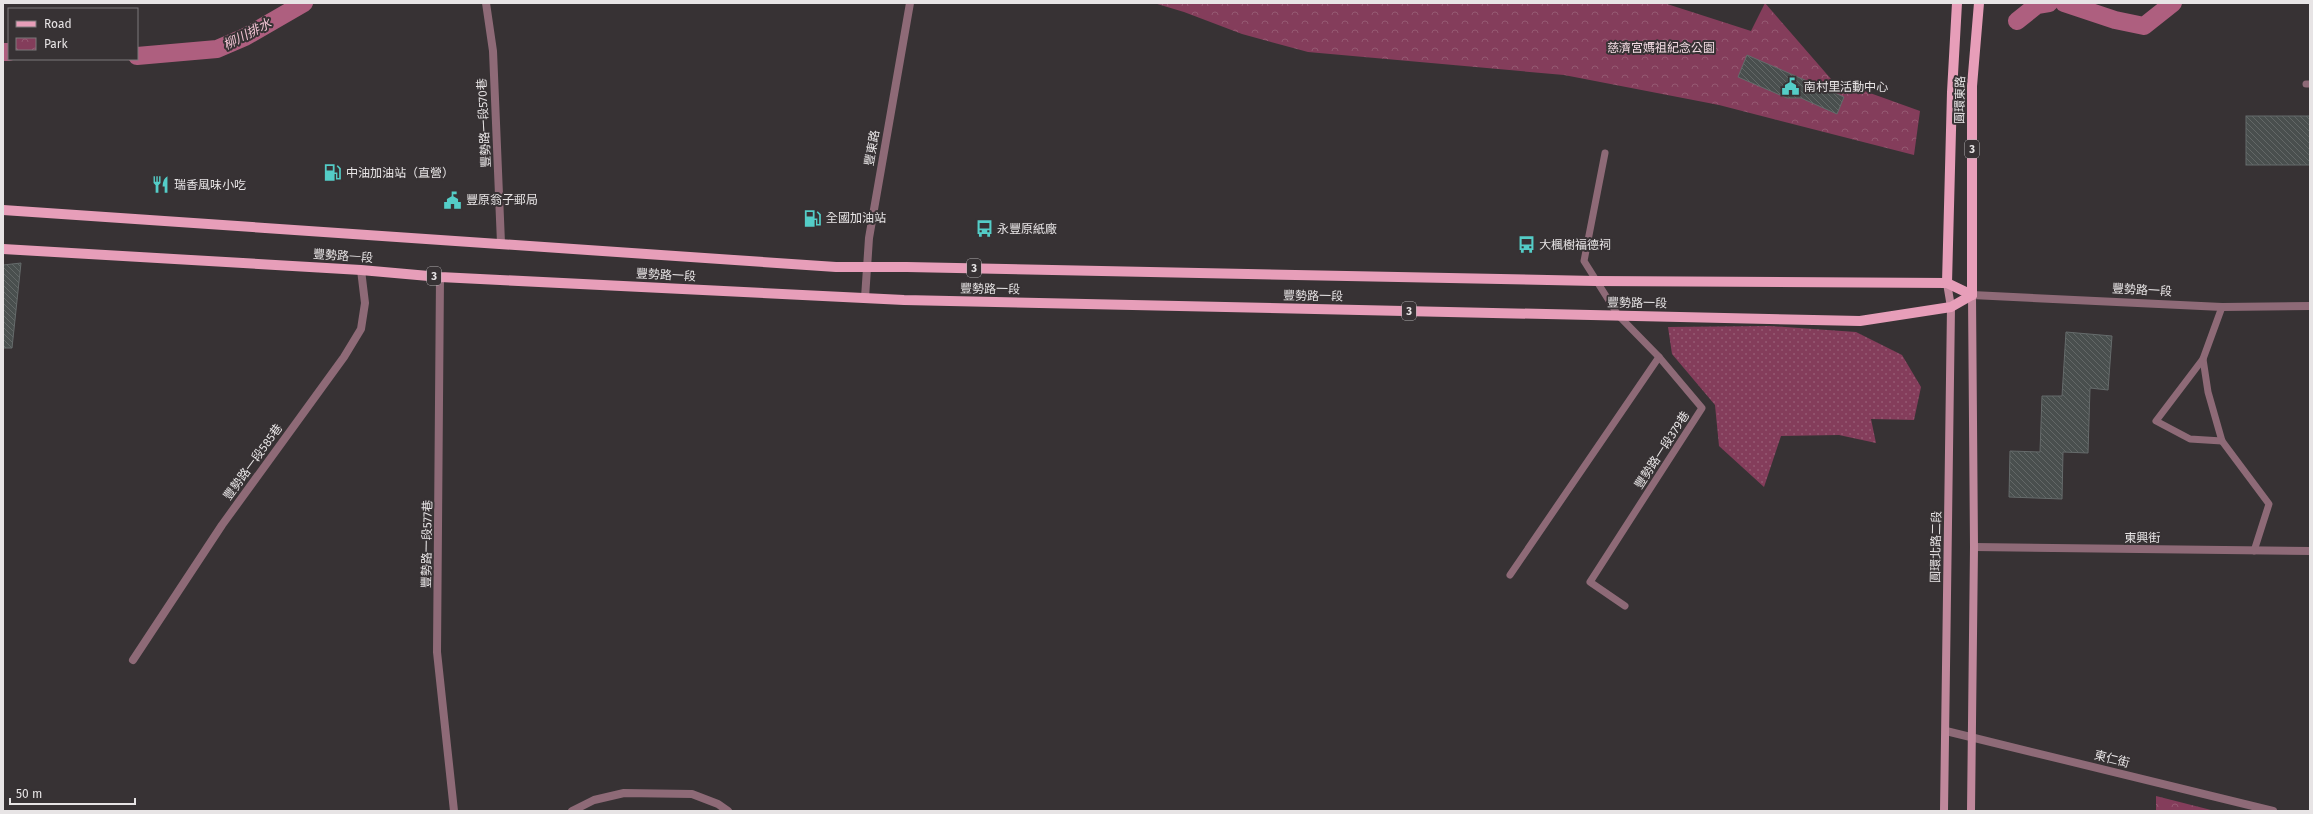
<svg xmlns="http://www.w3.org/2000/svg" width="2313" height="814" viewBox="0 0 2313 814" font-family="'Fira Sans','Noto Sans TC',sans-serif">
  <defs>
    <pattern id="park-crowns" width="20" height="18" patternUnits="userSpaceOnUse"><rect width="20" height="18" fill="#843d5b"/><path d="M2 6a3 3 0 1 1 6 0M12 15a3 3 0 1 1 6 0" fill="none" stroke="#955972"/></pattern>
    <pattern id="garden-dots" width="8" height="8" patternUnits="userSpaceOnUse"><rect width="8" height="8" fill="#843d5b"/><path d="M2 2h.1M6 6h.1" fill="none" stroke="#955972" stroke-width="1.8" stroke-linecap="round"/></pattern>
    <pattern id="building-back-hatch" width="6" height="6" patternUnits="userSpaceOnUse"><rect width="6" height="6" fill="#494f4e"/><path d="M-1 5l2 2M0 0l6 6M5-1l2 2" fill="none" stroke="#636867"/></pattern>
  </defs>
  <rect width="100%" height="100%" fill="#373234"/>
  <g fill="url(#park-crowns)">
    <polygon points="1154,3 1664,3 1751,31 1765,3 1831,79 1920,111 1914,155 1719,105 1564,75 1308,52 1242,34 1184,12"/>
    <polygon points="2156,796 2215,811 2156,811"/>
  </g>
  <polygon fill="url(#garden-dots)" points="1770,326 1856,332 1902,355 1921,387 1914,420 1871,419 1876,443 1839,435 1781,436 1764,487 1719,446 1715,405 1672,354 1668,327"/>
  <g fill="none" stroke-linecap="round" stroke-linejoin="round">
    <g stroke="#ae5f7f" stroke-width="18">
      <polyline points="2064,3 2115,20 2144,26 2173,3"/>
      <polyline points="2017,21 2037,5 2049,3"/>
      <polyline points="3,52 9,52"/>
      <polyline points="137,56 217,49 245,37 304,3"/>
    </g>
  </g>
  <g fill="url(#building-back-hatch)" stroke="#656b6b">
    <polygon points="1747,55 1844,97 1837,114 1801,98 1787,98 1738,77"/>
    <rect x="2246" y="116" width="64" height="49"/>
    <polygon points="21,263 12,348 3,348 3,265"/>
    <polygon points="2066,332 2112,336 2108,390 2090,388 2088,453 2063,452 2062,499 2009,497 2010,451 2040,452 2042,396 2062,396"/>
  </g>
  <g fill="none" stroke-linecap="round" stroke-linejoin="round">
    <g stroke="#8e6a77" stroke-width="7">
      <polyline points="2306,84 2310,84"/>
      <polyline points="1605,153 1584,261 1618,315 1659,357 1702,408 1590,582 1625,606"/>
      <polyline points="2222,307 2203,359 2208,392 2222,441 2269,504 2254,551"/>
      <polyline points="2203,359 2156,421 2190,439 2222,441"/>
      <polyline points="1510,575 1659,357"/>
    </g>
    <g stroke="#8e6a77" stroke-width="8">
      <polyline points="486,3 493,51 501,243"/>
      <polyline points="440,277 437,652 454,811"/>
      <polyline points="1972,295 2222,307 2310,306"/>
      <polyline points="865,298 869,238 910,3"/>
      <polyline points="1974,547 2310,551"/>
      <polyline points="133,660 222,525 344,357 361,329 365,303 361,270"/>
      <polyline points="1946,731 2273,811"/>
      <polyline points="572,811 594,800 624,793 692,794 718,804 728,811"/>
    </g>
    <g stroke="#c0889c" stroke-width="8">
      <polyline points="1944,811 1951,307 1947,283"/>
      <polyline points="1971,811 1974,547 1972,295"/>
    </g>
    <g stroke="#e79eb9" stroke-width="10">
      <polyline points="3,210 836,267 907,267 1595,281 1947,283 1972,295"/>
      <polyline points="3,249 361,270 440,277 904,300 1860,321 1951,307 1972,295"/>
      <polyline points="1947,283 1952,92 1957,3"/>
      <polyline points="1972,295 1972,86 1979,3"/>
    </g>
  </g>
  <defs>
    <symbol id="civic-bare" viewBox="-9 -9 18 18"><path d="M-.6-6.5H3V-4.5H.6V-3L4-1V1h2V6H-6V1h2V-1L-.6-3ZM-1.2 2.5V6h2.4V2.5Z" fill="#54cdc7" stroke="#373234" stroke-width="2.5" paint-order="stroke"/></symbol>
    <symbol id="fuel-bare" viewBox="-9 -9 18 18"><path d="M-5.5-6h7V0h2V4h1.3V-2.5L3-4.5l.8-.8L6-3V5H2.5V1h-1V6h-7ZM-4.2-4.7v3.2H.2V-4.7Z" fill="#54cdc7" stroke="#373234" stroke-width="2.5" paint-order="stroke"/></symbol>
    <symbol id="restaurant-bare" viewBox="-9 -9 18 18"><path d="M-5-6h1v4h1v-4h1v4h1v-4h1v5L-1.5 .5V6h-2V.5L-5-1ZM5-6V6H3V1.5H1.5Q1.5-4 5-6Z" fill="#54cdc7" stroke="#373234" stroke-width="2.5" paint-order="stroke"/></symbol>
    <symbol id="bus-bare" viewBox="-9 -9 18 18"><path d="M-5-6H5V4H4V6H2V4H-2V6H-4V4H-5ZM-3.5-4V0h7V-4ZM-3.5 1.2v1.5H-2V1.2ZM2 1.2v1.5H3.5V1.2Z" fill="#54cdc7" stroke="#373234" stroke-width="2.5" paint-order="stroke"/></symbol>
  </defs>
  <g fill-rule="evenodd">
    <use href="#civic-bare" x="1778" y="74" width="25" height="25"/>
    <use href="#fuel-bare" x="320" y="160" width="25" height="25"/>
    <use href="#restaurant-bare" x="148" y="172" width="25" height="25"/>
    <use href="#civic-bare" x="440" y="188" width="25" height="25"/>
    <use href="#fuel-bare" x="800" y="206" width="25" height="25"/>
    <use href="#bus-bare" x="972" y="216" width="25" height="25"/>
    <use href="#bus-bare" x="1514" y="232" width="25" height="25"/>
  </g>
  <g text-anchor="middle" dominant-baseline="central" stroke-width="4" stroke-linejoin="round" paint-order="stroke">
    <g fill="#373234" stroke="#b2afb0" stroke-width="1">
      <rect x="1965" y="140" width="14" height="18" rx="3"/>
      <rect x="967" y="259" width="14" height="18" rx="3"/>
      <rect x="427" y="267" width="14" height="18" rx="3"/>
      <rect x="1402" y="302" width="14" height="18" rx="3"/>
    </g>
    <g font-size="11" font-weight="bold" fill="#e7e4e5">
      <text x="1972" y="149">3</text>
      <text x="974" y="268">3</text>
      <text x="434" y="276">3</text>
      <text x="1409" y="311">3</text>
    </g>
    <g font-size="12" fill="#f3dbe3" stroke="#373234">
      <text x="1661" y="48">慈濟宮媽祖紀念公園</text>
    </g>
    <g font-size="12" fill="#e7e4e5" stroke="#373234" text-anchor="start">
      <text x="1804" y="87">南村里活動中心</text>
      <text x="346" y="173">中油加油站（直營）</text>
      <text x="174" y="185">瑞香風味小吃</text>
      <text x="466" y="200">豐原翁子郵局</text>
      <text x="826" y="218">全國加油站</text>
      <text x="997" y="229">永豐原紙廠</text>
      <text x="1539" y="245">大楓樹福德祠</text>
    </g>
    <g font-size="12" fill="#e7e4e5" stroke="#373234">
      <text transform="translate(1960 100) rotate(-89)">圓環東路</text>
      <text transform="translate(484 123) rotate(-93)">豐勢路一段570巷</text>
      <text transform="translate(872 148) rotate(-80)">豐東路</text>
      <text transform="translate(343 256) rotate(4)">豐勢路一段</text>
      <text transform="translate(666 275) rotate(3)">豐勢路一段</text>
      <text transform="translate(990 289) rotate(1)">豐勢路一段</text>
      <text transform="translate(2142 290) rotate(3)">豐勢路一段</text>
      <text transform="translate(1313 296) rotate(1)">豐勢路一段</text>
      <text transform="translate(1637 303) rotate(1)">豐勢路一段</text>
      <text transform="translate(1662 450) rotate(-57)">豐勢路一段379巷</text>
      <text transform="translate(253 462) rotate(-54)">豐勢路一段585巷</text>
      <text x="2142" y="538">東興街</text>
      <text transform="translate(427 544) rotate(-89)">豐勢路一段577巷</text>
      <text transform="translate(1936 547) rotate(-89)">圓環北路二段</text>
      <text transform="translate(2112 759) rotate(14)">東仁街</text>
    </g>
    <g font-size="13" font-style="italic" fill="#f2c4d4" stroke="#373234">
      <text transform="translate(247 34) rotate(-27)">柳川排水</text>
    </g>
  </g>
  <rect width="2313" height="814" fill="none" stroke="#e7e4e5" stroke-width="8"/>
  <rect x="8" y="8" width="130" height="52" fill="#373234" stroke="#7d797b"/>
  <rect x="16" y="21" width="20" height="6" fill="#e79eb9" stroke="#7d797b"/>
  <text x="44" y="28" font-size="12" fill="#e7e4e5">Road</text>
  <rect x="16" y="38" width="20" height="12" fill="url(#park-crowns)" stroke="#7d797b"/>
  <text x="44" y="48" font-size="12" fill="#e7e4e5">Park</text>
  <path d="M10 798v6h125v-6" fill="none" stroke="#e7e4e5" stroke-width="2"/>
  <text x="16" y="798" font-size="12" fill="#e7e4e5" stroke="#373234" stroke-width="3" paint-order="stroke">50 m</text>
</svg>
